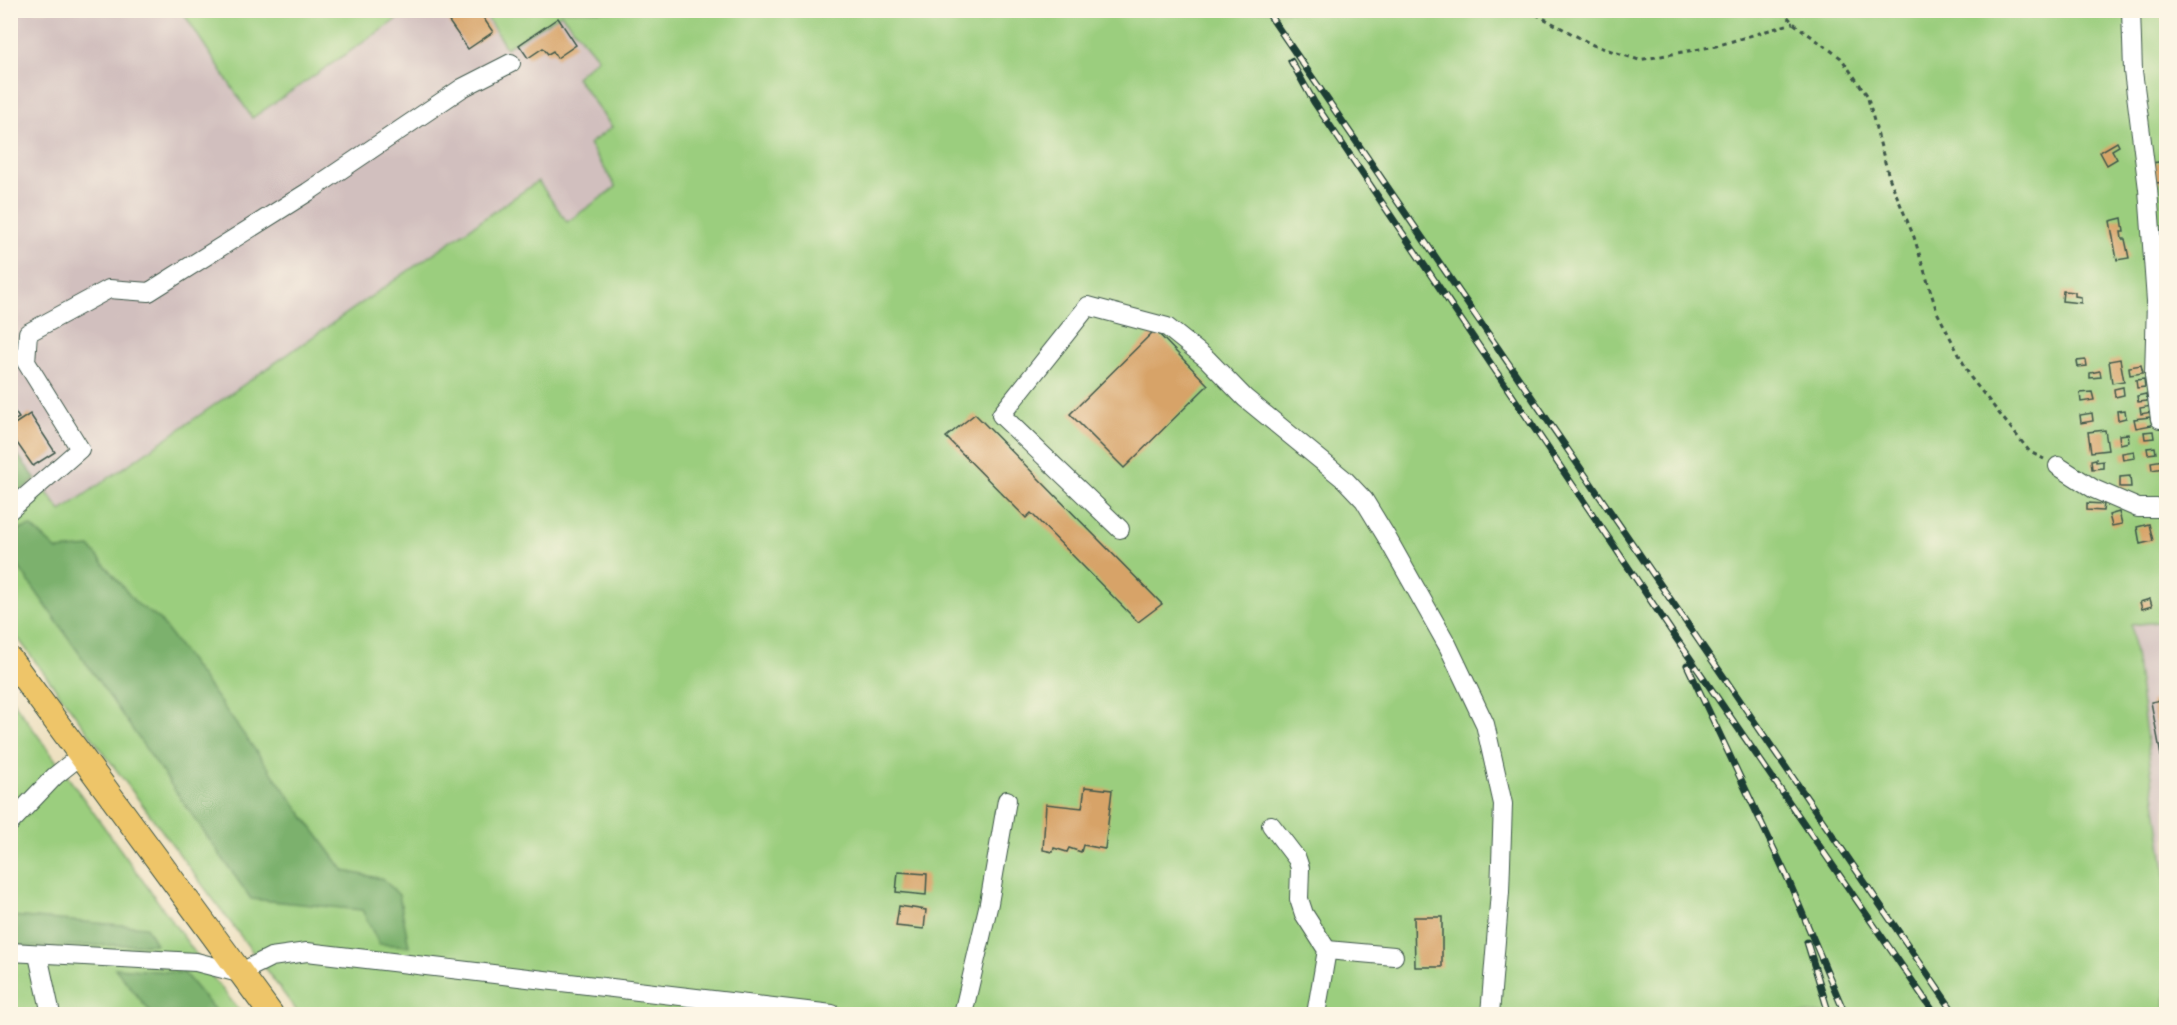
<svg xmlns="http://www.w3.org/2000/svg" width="2177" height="1025" viewBox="0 0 2177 1025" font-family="Caveat,sans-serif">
  <rect width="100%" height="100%" fill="#fcf5e5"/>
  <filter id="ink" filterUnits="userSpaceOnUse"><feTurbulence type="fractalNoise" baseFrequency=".0167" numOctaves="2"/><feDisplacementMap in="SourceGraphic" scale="12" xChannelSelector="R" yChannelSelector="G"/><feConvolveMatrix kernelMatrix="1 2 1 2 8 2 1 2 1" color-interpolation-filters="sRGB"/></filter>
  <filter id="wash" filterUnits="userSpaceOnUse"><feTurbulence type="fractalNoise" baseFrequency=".008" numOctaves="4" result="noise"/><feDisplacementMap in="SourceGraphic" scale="24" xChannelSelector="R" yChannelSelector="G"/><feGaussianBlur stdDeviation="1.35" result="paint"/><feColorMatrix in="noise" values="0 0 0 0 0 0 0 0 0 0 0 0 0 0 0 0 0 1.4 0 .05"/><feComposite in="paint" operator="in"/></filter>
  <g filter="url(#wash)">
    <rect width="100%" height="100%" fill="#eee1c1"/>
    <g fill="#d1bfbe">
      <polygon points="11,11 182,11 252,118 409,11 483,11 507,48 561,14 598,58 576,77 612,127 589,144 616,187 567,222 537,181 60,511 11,445"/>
      <polygon points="2166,621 2166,879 2131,624"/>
    </g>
    <g fill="#9bce7e" stroke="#5d8659" stroke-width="1.5">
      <polygon points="182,11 409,11 252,118"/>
      <polygon points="483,11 2166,11 2166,621 2131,625 2166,879 2166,1014 299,1014 11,629 11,518 45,490 61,511 538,181 567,222 616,187 589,144 612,127 576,77 598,58 561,14 506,48"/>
      <polygon points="10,697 214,979 242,1014 11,1014"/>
    </g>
    <g fill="#7cb16d" stroke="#4e7750" stroke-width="1.5">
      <polygon points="10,445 36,479 10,500"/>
      <path d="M 31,526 L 57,550 L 90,547 L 136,603 L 159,619 L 344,871 L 383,879 L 399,895 L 409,946 L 379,944 L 362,910 L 251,899 L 11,556 C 10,534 8,533 31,526 Z"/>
      <polygon points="10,916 146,927 156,944 30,947 11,944"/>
      <polygon points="115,968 184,973 218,1014 152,1014"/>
    </g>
    <g id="blocks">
      <g fill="#d7a368">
        <polygon points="441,10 478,10 493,32 468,49"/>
        <polygon points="2160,10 2166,10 2166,21 2162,22"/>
        <polygon points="558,18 576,45 557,58 553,51 548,54 543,48 528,58 519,45"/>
        <polygon points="2166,60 2166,75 2163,75 2161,61"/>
        <polygon points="2163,87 2166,87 2166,104 2165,104"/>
        <polygon points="2117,142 2119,146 2112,150 2117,159 2107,165 2100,152"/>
        <polygon points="2165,161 2166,182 2155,183 2152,163"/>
        <polygon points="2122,218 2124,232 2121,232 2122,239 2125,239 2129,258 2117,260 2110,221"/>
        <polygon points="2063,291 2075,292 2075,296 2081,297 2081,303 2062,301"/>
        <polygon points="1155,330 1208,385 1124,468 1070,414"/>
        <polygon points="2120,359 2124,381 2112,383 2109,361"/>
        <polygon points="2086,360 2087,366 2078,367 2077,361"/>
        <polygon points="2141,365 2143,373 2130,375 2129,367"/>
        <polygon points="2100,371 2101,377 2090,378 2090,373"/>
        <polygon points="2144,379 2145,387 2137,388 2136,380"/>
        <polygon points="2123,387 2124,395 2115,397 2114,389"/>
        <polygon points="2092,392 2094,400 2081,402 2080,393"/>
        <polygon points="2146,394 2147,401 2138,402 2137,396"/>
        <polygon points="10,405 19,418 10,423"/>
        <polygon points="2151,406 2152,412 2141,414 2140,408"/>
        <polygon points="2125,410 2126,418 2118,420 2117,411"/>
        <polygon points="2092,413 2093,421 2081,423 2080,415"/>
        <polygon points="30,414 55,452 33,466 10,433 10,427"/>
        <polygon points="975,414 1162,604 1138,622 1031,513 1026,518 946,437"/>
        <polygon points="2150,417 2152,425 2136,428 2134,419"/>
        <polygon points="2105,430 2108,450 2091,452 2088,432"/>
        <polygon points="2153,431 2154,438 2145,439 2144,432"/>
        <polygon points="2128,434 2129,442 2120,444 2119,435"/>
        <polygon points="2155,447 2156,453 2148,454 2147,448"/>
        <polygon points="2134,451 2135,458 2123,460 2122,453"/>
        <polygon points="2096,459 2096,462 2103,461 2103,468 2092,469 2091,460"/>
        <polygon points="2163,460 2164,468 2152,470 2151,462"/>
        <polygon points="2130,476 2131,487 2120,487 2120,477"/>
        <polygon points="2087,503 2104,504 2103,511 2087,510"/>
        <polygon points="2119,512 2122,524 2112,526 2109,515"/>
        <polygon points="2149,524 2153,541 2140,544 2137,527"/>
        <polygon points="2150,599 2152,606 2142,609 2140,602"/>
        <polygon points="2166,699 2166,777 2165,777 2151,702"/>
        <polygon points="1085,787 1112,790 1105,849 1083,845 1081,852 1069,848 1067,852 1054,848 1053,852 1043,850 1046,804 1082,808"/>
        <polygon points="898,872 927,874 926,895 896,892"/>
        <polygon points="899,906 926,910 924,929 896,926"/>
        <polygon points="1414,917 1442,917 1442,967 1415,967"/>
      </g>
    </g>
  </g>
  <g filter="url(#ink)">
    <use href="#blocks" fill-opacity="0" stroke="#3e5649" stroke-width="1.5"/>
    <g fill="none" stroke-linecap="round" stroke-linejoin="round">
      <defs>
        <g id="minor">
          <polyline points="2131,10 2133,71 2148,189 2156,301 2154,376 2160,419"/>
          <polyline points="2058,466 2094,489 2138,508 2166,508"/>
          <polyline points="10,510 80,449 26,362 28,333 109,289 149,292 308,192 462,88 511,63"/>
          <polyline points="1120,529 1001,415 1088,306 1167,327 1207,359 1245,398 1345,480 1364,500 1386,536 1448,646 1485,724 1503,804 1500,892 1490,1014"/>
          <polyline points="10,823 55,776 80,756"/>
          <polyline points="1271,825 1297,859 1300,868 1299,899 1304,914 1327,950 1316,1014"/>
          <polyline points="1327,950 1394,956"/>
          <polyline points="10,952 196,962 239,973 271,957 307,952 832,1014"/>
          <polyline points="38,955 51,1014"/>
          <polyline points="963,1014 989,903 1007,800"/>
        </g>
        <polyline id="major" points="10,659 271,1014"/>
      </defs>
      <use href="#minor" stroke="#3e5649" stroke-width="20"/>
      <use href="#major" stroke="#3e5649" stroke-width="26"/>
      <g stroke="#3e5649" stroke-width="3" stroke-dasharray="4.5 4.5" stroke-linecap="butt">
        <polyline points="1528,10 1593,45 1639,60 1716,46 1793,23"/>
        <polyline points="1782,10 1793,23 1841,58 1867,95 1889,177 1914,237 1937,312 1971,378 2030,452 2044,459"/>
      </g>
      <use href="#minor" stroke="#fff" stroke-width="18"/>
      <use href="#major" stroke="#eec569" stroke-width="24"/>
      <defs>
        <g id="rail">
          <polyline points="1266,10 1955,1014"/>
          <polyline points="1291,61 1314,102 1674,635 1935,1014"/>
          <polyline points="1687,665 1788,879 1845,1014"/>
          <polyline points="1807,942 1829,1014"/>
        </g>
      </defs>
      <use href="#rail" stroke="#1f3d34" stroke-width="7"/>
      <use href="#rail" stroke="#fcf5e5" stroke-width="4.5" stroke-dasharray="14" stroke-linecap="butt"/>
    </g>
  </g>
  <rect width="2177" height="1025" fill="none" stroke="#fcf5e5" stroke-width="36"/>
</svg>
